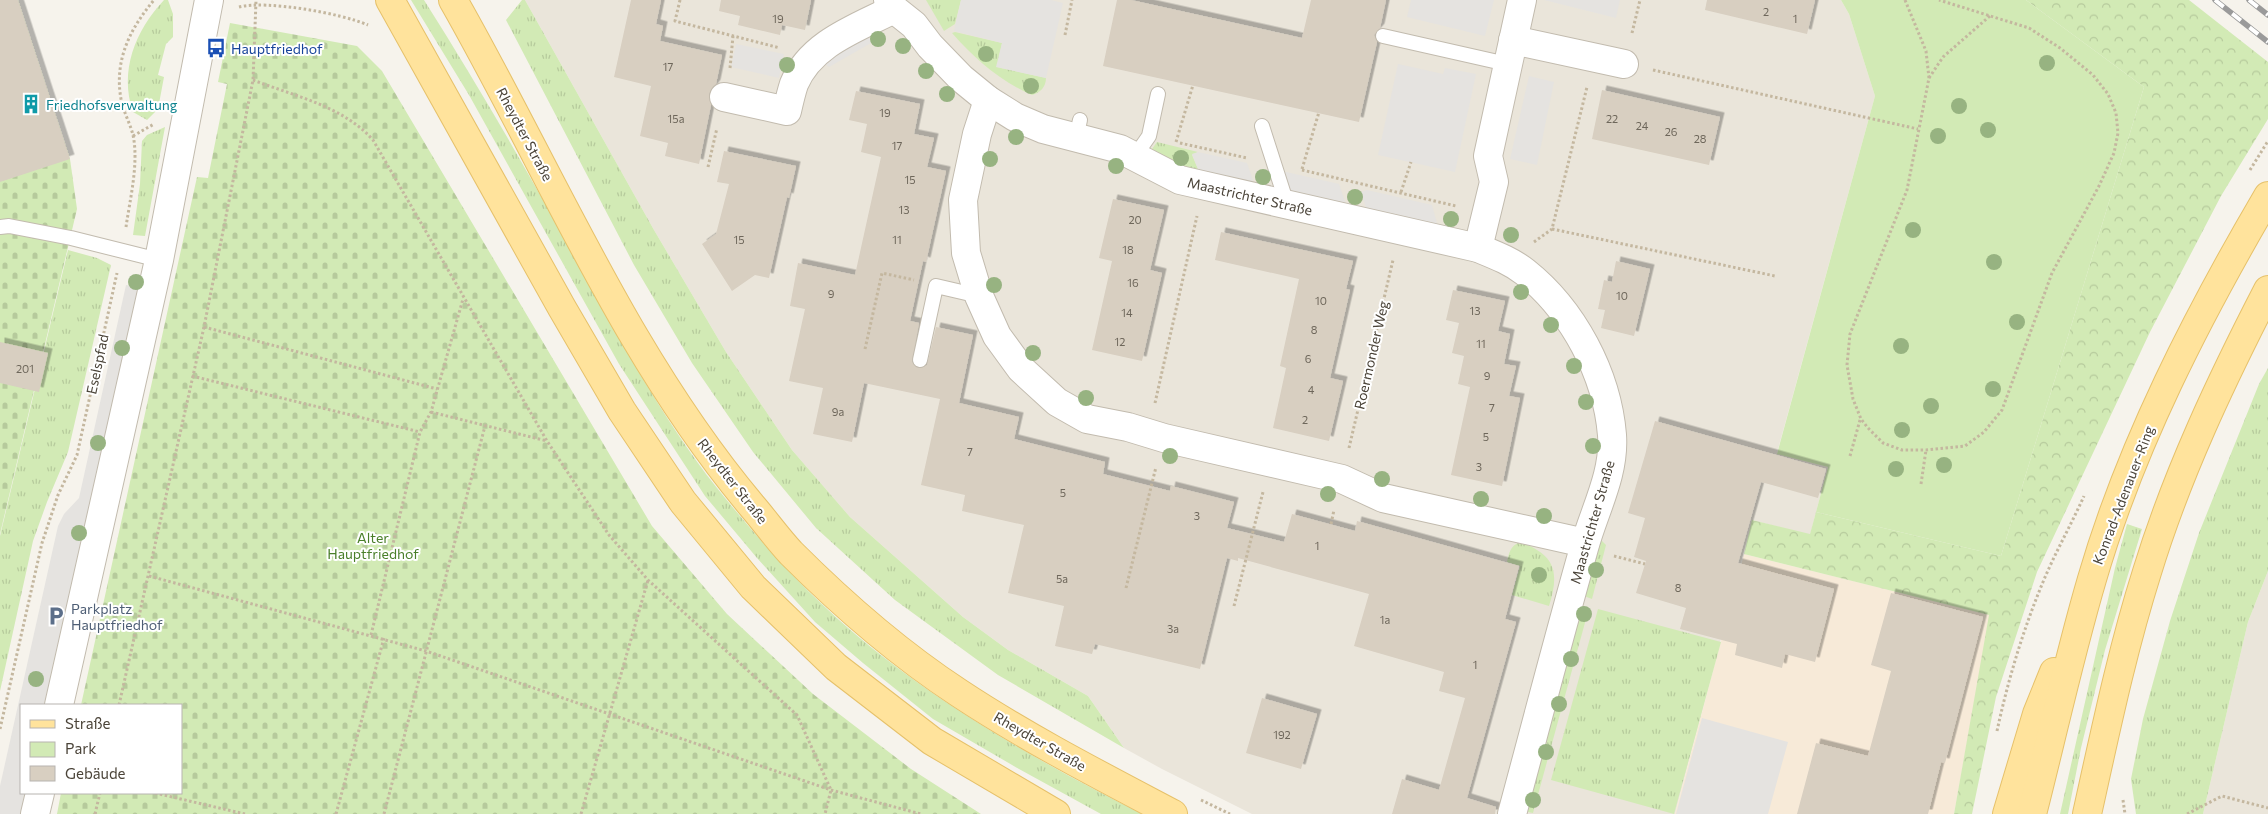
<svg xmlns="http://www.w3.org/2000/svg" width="2268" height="814" viewBox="0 0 2268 814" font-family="Commissioner,sans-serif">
  <defs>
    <pattern id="grass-tufts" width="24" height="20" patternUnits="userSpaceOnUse" patternTransform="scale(1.25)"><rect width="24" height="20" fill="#d2eab5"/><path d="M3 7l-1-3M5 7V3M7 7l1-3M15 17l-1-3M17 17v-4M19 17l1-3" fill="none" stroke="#b6ca9c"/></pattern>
    <pattern id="forest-crowns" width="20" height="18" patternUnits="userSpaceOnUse" patternTransform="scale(1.25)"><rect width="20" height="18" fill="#d2eab5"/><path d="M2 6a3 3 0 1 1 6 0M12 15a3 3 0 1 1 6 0" fill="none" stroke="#b6ca9c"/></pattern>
    <pattern id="cemetery-stones" width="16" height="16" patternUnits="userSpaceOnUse" patternTransform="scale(1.25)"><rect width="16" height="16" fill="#d2eab5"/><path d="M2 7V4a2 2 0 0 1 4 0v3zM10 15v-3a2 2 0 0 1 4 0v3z" fill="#b6ca9c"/></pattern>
    <filter id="shadow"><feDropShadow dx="4.5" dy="-4.5" stdDeviation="0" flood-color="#0004"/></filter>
  </defs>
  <rect width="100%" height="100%" fill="#f6f3ec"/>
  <g fill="#eae5da">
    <polygon points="525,0 1841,0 1849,14 1875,96 1777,453 1828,467 1810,535 1752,520 1675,814 1252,814 1162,769 1124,748 1088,696 1008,650 963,617 850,517 792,450 726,352 654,230"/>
    <polygon points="2268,571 2268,814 2203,814 2248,622"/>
  </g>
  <polygon fill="#f7ead8" points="1744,554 1990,615 1954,814 1675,814"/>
  <g fill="url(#grass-tufts)">
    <path d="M 164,0 L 168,0 L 173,14 L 173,37 L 166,44 L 158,75 L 164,77 L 158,109 L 147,120 L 133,112 C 119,71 135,31 164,0 Z"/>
    <path d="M 411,0 L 424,0 C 476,82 524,165 571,250 C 616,331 659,415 717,488 C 750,529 786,571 825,607 C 915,692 1033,759 1142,814 L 1101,814 L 1019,769 L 933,719 L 863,663 L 815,622 L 757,558 L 705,496 L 619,364 L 469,95 Z"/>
    <polygon points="522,0 525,0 654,230 726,352 792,450 850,517 963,617 1008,650 1088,696 1124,748 998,675 895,600 816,528 753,452 692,363 634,265 506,20"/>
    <polygon points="926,0 961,0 955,24 944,31"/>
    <path d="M 955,32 L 1002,43 L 997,67 L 1046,78 C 1046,87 1040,93 1032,95 C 1000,81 975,59 952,33 Z"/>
    <polygon points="165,127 145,236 133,235 140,184 142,141 147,135"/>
    <polygon points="1157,142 1198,152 1192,155 1200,174 1170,160 1152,149"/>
    <polygon points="68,250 97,258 111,265 68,452 47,502 33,541 0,691 0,536"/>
    <polygon points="2268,368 2268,571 2248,622 2203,814 2136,814 2131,779 2143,719 2170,621 2199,533 2259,384"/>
    <polygon points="2127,524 2142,529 2105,650 2081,748 2068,814 2060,814 2115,568"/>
    <polygon points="1601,540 1606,545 1592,599 1584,596 1595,553"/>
    <path d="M 1520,542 C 1555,555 1560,571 1549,606 L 1512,595 L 1520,566 L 1507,562 C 1509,553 1510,546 1520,542 Z"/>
    <polygon points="1580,606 1589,608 1533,813 1523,811"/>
    <polygon points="1598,609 1721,642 1674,814 1551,780"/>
  </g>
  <polygon fill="url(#forest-crowns)" points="2026,0 2189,0 2268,62 2268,119 2221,196 2150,332 2037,572 1996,697 1972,814 1954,814 1989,615 1744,554 1752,520 1810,534 1816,512 2001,556 2144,87"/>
  <g fill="url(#cemetery-stones)">
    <polygon points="0,0 18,0 70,159 77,209 0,534"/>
    <polygon points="230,23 357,46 382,71 652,526 727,614 813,694 911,769 981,814 57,814 61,793 181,793 181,705 81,705 197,177 208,178 227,84 218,82"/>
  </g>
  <polygon fill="#d2eab5" points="1841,0 2026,0 2144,87 2001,556 1816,512 1828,467 1777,454 1875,96 1849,14"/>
  <g fill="#e5e3e0">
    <polygon points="961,0 1051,0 1063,3 1046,78 996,67 1002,43 954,31"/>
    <polygon points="1411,0 1494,0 1485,36 1407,17"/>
    <polygon points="1544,0 1620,0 1616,18"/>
    <polygon points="867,31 871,43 829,67 819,60"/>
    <polygon points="736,44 784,54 779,78 731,67"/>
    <polygon points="1398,64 1443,74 1445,68 1476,74 1455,172 1378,155"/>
    <polygon points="1529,76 1554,82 1537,165 1510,159"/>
    <polygon points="1198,152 1247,163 1255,186 1200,174 1192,154"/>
    <polygon points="1282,171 1339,184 1347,207 1289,194"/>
    <polygon points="1367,190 1432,205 1438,227 1367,211 1361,192"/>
    <polygon points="126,285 148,289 55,705 21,705 21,793 36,793 31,814 0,814 0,786 58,526 64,514 79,498"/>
    <polygon points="1702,718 1788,742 1768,814 1676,814"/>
  </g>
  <g fill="#d8cfc1" filter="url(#shadow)">
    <polygon points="0,0 18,0 70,159 0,182"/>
    <polygon points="631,0 661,0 656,24 663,26 660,41 722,55 716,84 709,94 711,105 699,164 665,156 668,143 640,136 651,86 614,77"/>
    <polygon points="721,0 811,0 805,30 782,25 780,35 738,25 740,16 719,11"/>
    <polygon points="1117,0 1131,0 1302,38 1311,0 1386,0 1380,28 1374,35 1377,42 1359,122 1103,66"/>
    <polygon points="1707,0 1815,0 1807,34 1705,10"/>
    <polygon points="1602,90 1720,117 1709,165 1592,139"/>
    <polygon points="856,91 920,104 914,134 934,138 927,167 946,171 926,262 923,261 910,321 919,323 912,362 918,368 927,365 936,327 973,335 959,403 1019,417 1014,439 1105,462 1103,474 1170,491 1171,486 1234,502 1227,528 1284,542 1292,514 1355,531 1357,521 1519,566 1505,619 1516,622 1467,798 1496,807 1495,814 1392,814 1402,779 1439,790 1465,698 1439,691 1444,672 1354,646 1369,594 1238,558 1238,561 1227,558 1200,669 1095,644 1092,654 1055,646 1064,606 1008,593 1024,525 962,511 965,495 921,485 940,399 864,383 852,442 813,434 823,388 789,381 805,309 790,306 798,263 855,275 881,157 861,152 867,124 849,120"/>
    <polygon points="724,151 796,166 789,198 787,197 769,278 755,275 732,291 702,244 716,234 729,184 717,182"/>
    <polygon points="1113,199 1164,210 1150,270 1162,273 1142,361 1092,350 1112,261 1099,258"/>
    <polygon points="1221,232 1353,261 1346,289 1350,290 1330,378 1343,381 1329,441 1273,428 1286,368 1280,366 1299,279 1215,260"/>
    <polygon points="1616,261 1650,269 1634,336 1601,328 1605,310 1598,309 1604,280 1612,282"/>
    <polygon points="1453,290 1505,301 1498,331 1510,334 1504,364 1516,366 1509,396 1520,398 1502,486 1451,475 1470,387 1458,384 1464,356 1452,353 1459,323 1446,320"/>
    <polygon points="0,342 48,353 39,392 0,383"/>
    <polygon points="1655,421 1826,469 1818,498 1761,482 1738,563 1834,589 1815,662 1785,654 1782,668 1735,655 1737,644 1680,629 1686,608 1636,593 1646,561 1634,557 1645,518 1628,513"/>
    <polygon points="1891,593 1983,617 1945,763 1941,762 1928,814 1797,814 1816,743 1868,756 1891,671 1871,665"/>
    <polygon points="1262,698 1317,714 1301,769 1246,753"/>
  </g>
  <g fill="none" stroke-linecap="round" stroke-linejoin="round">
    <defs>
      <g id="service">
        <polyline points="1383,36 1507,64"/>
        <polyline points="1262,126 1287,204"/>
        <polyline points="1076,138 1080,120"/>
        <polyline points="1135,156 1149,136 1158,94"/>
        <polyline points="0,227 9,226 71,238 159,260"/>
        <polyline points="920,360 936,286 979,296"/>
      </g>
      <g id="minor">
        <path d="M 888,0 L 894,9 L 914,25 L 930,46 L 961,78 L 988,100 L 1015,117 L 1043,129 L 1120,149 L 1180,180 L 1478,248 C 1495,255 1511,261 1525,272 C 1573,310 1607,374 1612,435 C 1615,474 1594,511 1584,548 C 1559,636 1536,725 1512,814"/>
        <polyline points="1513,40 1624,64"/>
        <path d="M 724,97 L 787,111 C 789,102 791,93 794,84 C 811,43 857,28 894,9"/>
        <polyline points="988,100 977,134 963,200 966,253 979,296 997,336 1021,369 1057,402 1087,419 1128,427 1164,438 1342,479 1383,498 1585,543"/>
        <polyline points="1478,248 1494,182 1488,156 1522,0"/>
        <polyline points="59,705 159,260 209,0"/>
        <polyline points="35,814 40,793"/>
      </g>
      <g id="primary">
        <polyline points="390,0 562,308 622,411 683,502 753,587 836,667 932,741 1056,814"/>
        <path d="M 453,0 C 550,170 625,355 752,506 C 765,521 777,538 791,553 C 842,604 898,653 959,693 C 1027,738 1101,776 1173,814"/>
        <polyline points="2007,814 2037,714 2054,672"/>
        <path d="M 2032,814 C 2052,736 2069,657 2092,579 C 2131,445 2197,317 2268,196"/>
        <path d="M 2087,814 C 2105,733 2122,651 2147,572 C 2177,474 2221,381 2268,290"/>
      </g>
    </defs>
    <use href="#service" stroke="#c2bbae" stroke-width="16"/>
    <use href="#minor" stroke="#c2bbae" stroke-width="30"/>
    <use href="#primary" stroke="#e6c16a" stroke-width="30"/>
    <g stroke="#c4b79f" stroke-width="3" stroke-dasharray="2.5 2.5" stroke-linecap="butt">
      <polyline points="680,0 675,21 780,48"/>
      <polyline points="1905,0 1926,51 1929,78 1907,190 1850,334 1847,365 1853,399 1861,419 1868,428 1883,443 1902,450 1926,450 1965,446 1984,432 2002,410 2052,273 2099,186 2114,153 2118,133 2116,113 2108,94 2093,75 2060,48 2029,28 1939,0"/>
      <path d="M 239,7 C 266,0 340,13 368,25"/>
      <polyline points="1632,33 1640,0"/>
      <polyline points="1065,35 1072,0"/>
      <polyline points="730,68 733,36"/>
      <polyline points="1653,70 1918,129"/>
      <polyline points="1929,78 1943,57 1991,15"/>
      <path d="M 253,80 C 294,96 343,106 373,140 L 547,441 L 609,535 L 648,580 L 797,715 L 831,790 L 825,814"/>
      <polyline points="133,136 154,124"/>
      <polyline points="1176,142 1193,85"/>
      <polyline points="1180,143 1247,158"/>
      <polyline points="708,167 717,128"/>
      <polyline points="1302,169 1319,112"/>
      <polyline points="1302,170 1456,206"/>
      <polyline points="2250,170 2268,141"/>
      <polyline points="1401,192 1411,162"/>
      <path d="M 126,227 C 130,199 139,163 133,135 C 130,123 123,111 121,99 C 114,60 130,29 154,0"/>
      <polyline points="1552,229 1775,276"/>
      <polyline points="1534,242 1552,229 1587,87"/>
      <polyline points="204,327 437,389"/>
      <polyline points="865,349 882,273 914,280"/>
      <polyline points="192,376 420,432"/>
      <polyline points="1155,403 1197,216"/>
      <polyline points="431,412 547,441"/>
      <polyline points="1349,448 1393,260"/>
      <polyline points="1850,456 1860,420"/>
      <polyline points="1921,484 1926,450"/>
      <polyline points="1331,524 1334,510"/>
      <polyline points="1614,556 1645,564"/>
      <polyline points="149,576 426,651 831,790 921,814"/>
      <polyline points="1126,588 1156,467"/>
      <polyline points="1234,606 1263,492"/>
      <polyline points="371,635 420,432 431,412 463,299"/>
      <polyline points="119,705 204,327 253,80 256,1"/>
      <polyline points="0,729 42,543 58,495 77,455 117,273"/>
      <path d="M 1997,731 C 2008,680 2023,630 2043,582 C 2055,553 2071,525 2084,496"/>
      <polyline points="155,793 245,814"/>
      <polyline points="1201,800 1230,814"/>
      <polyline points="2123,800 2125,814"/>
      <polyline points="95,814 100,793"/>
      <polyline points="336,814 384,638"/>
      <polyline points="384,814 485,426"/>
      <polyline points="581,814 648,580"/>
      <polyline points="2187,814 2222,796 2268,808"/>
    </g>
    <use href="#service" stroke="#fff" stroke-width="14"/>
    <use href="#minor" stroke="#fff" stroke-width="28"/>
    <use href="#primary" stroke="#ffe39c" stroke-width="28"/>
    <defs>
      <g id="rail">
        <polyline points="2215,0 2268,42"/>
        <polyline points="2249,0 2268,15"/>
      </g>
    </defs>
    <use href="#rail" stroke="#9a9a9a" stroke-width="5.5"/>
    <use href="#rail" stroke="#fff" stroke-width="4" stroke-dasharray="11" stroke-linecap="butt"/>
  </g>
  <g fill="#97b381">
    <circle cx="878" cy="39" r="8"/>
    <circle cx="903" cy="46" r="8"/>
    <circle cx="986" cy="54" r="8"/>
    <circle cx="2047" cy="63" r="8"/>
    <circle cx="787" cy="65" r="8"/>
    <circle cx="926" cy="71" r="8"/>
    <circle cx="1031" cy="86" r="8"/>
    <circle cx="947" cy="94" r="8"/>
    <circle cx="1959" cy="106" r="8"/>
    <circle cx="1988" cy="130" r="8"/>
    <circle cx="1938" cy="136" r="8"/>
    <circle cx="1016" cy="137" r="8"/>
    <circle cx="1181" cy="158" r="8"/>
    <circle cx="990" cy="159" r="8"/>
    <circle cx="1116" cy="166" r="8"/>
    <circle cx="1263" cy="177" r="8"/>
    <circle cx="1355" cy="197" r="8"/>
    <circle cx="1451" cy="219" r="8"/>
    <circle cx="1913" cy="230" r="8"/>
    <circle cx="1511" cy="235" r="8"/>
    <circle cx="1994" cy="262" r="8"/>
    <circle cx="136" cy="282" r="8"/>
    <circle cx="994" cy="285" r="8"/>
    <circle cx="1521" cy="292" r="8"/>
    <circle cx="2017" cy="322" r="8"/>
    <circle cx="1551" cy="325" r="8"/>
    <circle cx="1901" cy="346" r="8"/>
    <circle cx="122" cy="348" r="8"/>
    <circle cx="1033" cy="353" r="8"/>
    <circle cx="1574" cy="366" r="8"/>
    <circle cx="1993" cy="389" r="8"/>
    <circle cx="1086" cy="398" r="8"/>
    <circle cx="1586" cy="402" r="8"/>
    <circle cx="1931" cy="406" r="8"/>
    <circle cx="1902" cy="430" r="8"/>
    <circle cx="98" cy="443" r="8"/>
    <circle cx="1593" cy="446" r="8"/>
    <circle cx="1170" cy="456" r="8"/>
    <circle cx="1944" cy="465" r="8"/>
    <circle cx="1896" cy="469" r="8"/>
    <circle cx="1382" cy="479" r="8"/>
    <circle cx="1328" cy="494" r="8"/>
    <circle cx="1481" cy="499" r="8"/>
    <circle cx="1544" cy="516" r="8"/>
    <circle cx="79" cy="533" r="8"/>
    <circle cx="1596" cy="570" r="8"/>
    <circle cx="1539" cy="575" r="8"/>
    <circle cx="1584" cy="614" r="8"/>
    <circle cx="1571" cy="659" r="8"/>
    <circle cx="36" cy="679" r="8"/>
    <circle cx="1559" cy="704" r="8"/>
    <circle cx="1546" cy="752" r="8"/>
    <circle cx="1533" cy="800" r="8"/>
  </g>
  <defs>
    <symbol id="bus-bare" viewBox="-9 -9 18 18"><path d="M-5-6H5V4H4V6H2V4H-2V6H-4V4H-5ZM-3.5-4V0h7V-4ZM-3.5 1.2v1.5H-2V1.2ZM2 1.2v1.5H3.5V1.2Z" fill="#1a4fb4" stroke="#fff" stroke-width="2.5" paint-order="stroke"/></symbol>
    <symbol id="building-bare" viewBox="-9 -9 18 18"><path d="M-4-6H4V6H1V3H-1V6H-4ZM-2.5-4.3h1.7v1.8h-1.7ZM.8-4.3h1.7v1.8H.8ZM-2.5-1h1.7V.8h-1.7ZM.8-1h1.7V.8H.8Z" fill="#0f9aa8" stroke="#fff" stroke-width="2.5" paint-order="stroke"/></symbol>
    <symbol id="parking-bare" viewBox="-9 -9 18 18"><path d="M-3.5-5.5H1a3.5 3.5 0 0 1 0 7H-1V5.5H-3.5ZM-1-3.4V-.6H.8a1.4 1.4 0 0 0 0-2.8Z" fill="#5c6f8a" stroke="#fff" stroke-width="2.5" paint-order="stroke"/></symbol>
  </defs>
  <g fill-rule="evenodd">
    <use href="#bus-bare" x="202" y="34" width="28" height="28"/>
    <use href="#building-bare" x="17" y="90" width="28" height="28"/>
    <use href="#parking-bare" x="42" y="602" width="28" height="28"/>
  </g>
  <g text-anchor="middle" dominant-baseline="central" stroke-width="4" stroke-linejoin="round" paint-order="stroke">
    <g font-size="11" fill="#6e675b">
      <text x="1766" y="11">2</text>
      <text x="778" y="18">19</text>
      <text x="1795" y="18">1</text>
      <text x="668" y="66">17</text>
      <text x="885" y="112">19</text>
      <text x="676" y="118">15a</text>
      <text x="1612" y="118">22</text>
      <text x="1642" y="125">24</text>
      <text x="1671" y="131">26</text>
      <text x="1700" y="138">28</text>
      <text x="897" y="145">17</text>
      <text x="910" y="179">15</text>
      <text x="904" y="209">13</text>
      <text x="1135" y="219">20</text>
      <text x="739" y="239">15</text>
      <text x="897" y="239">11</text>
      <text x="1128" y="249">18</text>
      <text x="1133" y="282">16</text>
      <text x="831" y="293">9</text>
      <text x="1622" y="295">10</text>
      <text x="1321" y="300">10</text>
      <text x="1475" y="310">13</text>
      <text x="1127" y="312">14</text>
      <text x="1314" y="329">8</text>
      <text x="1120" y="341">12</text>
      <text x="1481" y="343">11</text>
      <text x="1308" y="358">6</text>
      <text x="25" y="368">201</text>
      <text x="1487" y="375">9</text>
      <text x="1311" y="389">4</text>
      <text x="1492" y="407">7</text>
      <text x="838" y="411">9a</text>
      <text x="1305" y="419">2</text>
      <text x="1486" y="436">5</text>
      <text x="970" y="451">7</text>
      <text x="1479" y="466">3</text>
      <text x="1063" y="492">5</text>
      <text x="1197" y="515">3</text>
      <text x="1317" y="545">1</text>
      <text x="1062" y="578">5a</text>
      <text x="1678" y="587">8</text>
      <text x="1385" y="619">1a</text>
      <text x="1173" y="628">3a</text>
      <text x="1475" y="664">1</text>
      <text x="1282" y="734">192</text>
    </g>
    <g font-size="14" fill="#164399" stroke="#fff" text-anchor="start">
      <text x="231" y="48">Hauptfriedhof</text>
    </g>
    <g font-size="14" fill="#0d838f" stroke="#fff" text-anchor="start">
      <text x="46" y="104">Friedhofsverwaltung</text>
    </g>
    <g font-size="14" fill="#4b4439" stroke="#fff">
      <text transform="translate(525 134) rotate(62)">Rheydter Straße</text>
      <text transform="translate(1250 196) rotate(13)">Maastrichter Straße</text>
      <text transform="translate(1371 355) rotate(-77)">Roermonder Weg</text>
      <text transform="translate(97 364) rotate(-78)">Eselspfad</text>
      <text transform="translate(733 481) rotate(52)">Rheydter Straße</text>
      <text transform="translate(2123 495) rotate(-69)">Konrad-Adenauer-Ring</text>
      <text transform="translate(1592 522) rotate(-74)">Maastrichter Straße</text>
      <text transform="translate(1040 741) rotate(30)">Rheydter Straße</text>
    </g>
    <g font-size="14" fill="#4a7f2a" stroke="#fff">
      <text x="373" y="537">Alter<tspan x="373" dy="16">Hauptfriedhof</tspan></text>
    </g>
    <g font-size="14" fill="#4e5e75" stroke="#fff" text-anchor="start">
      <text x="71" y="608">Parkplatz<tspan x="71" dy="16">Hauptfriedhof</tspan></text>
    </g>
  </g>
  <rect x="20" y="704" width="162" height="90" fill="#ffffff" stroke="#b7b4b0"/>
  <rect x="30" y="720" width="25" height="8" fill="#ffe39c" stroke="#b7b4b0"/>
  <text x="65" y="729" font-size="15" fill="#4b4439">Straße</text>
  <rect x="30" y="742" width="25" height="15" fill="#d2eab5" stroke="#b7b4b0"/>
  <text x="65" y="754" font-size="15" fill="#4b4439">Park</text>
  <rect x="30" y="766" width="25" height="15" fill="#d8cfc1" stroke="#b7b4b0"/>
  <text x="65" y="779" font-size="15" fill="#4b4439">Gebäude</text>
</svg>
